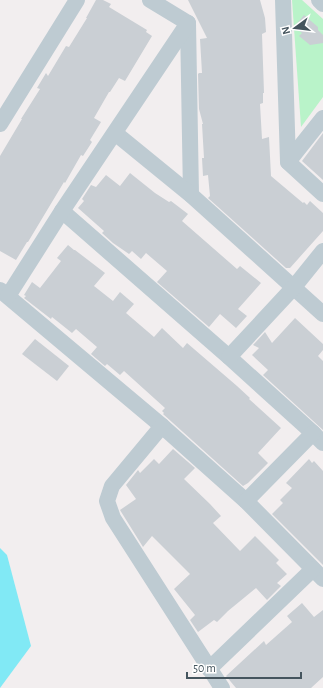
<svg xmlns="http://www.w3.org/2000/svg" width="323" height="688" viewBox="0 0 323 688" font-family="'Alegreya Sans',sans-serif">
  <rect width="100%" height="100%" fill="#f2eeef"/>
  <polygon fill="#b9f3c9" points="292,0 302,0 323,19 323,97 301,127"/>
  <polygon fill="#81e9f5" points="0,548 7,555 31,646 0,688"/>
  <g fill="#cacfd4">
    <polygon points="96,0 103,0 111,4 109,7 147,30 146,32 152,36 125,81 119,78 110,92 109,92 94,118 101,122 90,140 92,142 83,156 81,155 65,183 64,182 28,242 27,242 16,260 0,251 0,156 22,119 21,119 40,89 37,88 46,73 48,76 66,46 69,47 87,18 86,18"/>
    <polygon points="188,0 260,0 265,18 266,32 262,34 264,93 263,93 263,103 260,104 262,139 269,137 271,176 303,203 304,202 307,205 310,201 323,213 323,231 290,268 286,268 208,198 210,196 208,175 203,176 202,158 204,158 202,124 203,124 199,109 198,74 199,73 202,73 200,39 207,38"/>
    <polygon points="304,15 318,27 318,30 323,35 323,43 310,45 299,36 302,33 294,27"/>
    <polygon points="323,133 323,180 302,161"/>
    <polygon points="130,173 155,193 169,202 171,201 188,214 182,221 237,269 240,266 261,283 238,309 247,316 236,328 220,314 209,327 157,282 167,271 146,253 141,259 132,251 129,254 113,243 102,233 104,231 78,208 84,201 82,199 91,185 96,187 106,175 120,186"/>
    <polygon points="68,245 74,250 75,250 105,273 94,286 113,301 120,292 134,304 126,313 154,337 162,328 183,348 187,343 237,386 250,398 249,399 281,428 258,453 268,463 248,483 243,486 163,414 164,413 162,411 165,408 124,371 120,375 107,364 105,366 91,354 97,347 76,329 72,333 52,317 51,319 24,298 26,296 24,295 32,282 40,288 61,261 57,258"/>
    <polygon points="295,318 323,344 323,350 318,356 323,361 323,430 263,375 268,370 252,355 259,348 253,345 265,332 272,343"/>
    <polygon points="35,339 69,366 57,381 22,354"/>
    <polygon points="173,449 195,468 184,479 210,504 221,516 213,523 240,551 255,536 279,560 276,563 287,574 277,583 281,586 267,600 256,588 228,611 217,622 214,620 198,632 190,620 195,615 174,589 190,574 152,536 143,547 120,510 136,499 126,485 138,470 140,473 154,459 159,464"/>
    <polygon points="309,459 312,463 314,461 323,471 323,565 272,514 283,503 280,500 292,488 286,483"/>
    <polygon points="302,603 314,617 323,610 323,677 311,688 236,688 226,676 264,641 266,645 292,622 287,616"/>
  </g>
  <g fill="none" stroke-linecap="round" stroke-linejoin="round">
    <g stroke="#becbd2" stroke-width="16">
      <polyline points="150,0 188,23 191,195"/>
      <polyline points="283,0 288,162"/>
      <polyline points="319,0 323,4"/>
      <polyline points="323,118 288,162 323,194"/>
      <polyline points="0,124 77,0"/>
      <polyline points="115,133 191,195 323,314"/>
      <polyline points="62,211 229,357 313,433 323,443"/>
      <polyline points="0,290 162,426 246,501 323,579"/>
      <polyline points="8,296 62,211 188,23"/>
      <polyline points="229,357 294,287 323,251"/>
      <polyline points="162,426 112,486 107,501 113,518 222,688"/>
      <polyline points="246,501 313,433"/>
      <polyline points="209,669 313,569"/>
    </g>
  </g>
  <g transform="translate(295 28) rotate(255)" stroke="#ffffff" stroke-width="3" paint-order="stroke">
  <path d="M0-3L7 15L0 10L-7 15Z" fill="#45555e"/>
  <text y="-6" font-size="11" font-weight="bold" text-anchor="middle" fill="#45555e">N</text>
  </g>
  <path d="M187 672v6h114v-6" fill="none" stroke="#45555e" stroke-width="2"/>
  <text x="193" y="672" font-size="12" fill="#45555e" stroke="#ffffff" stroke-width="3" paint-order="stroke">50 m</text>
</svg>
